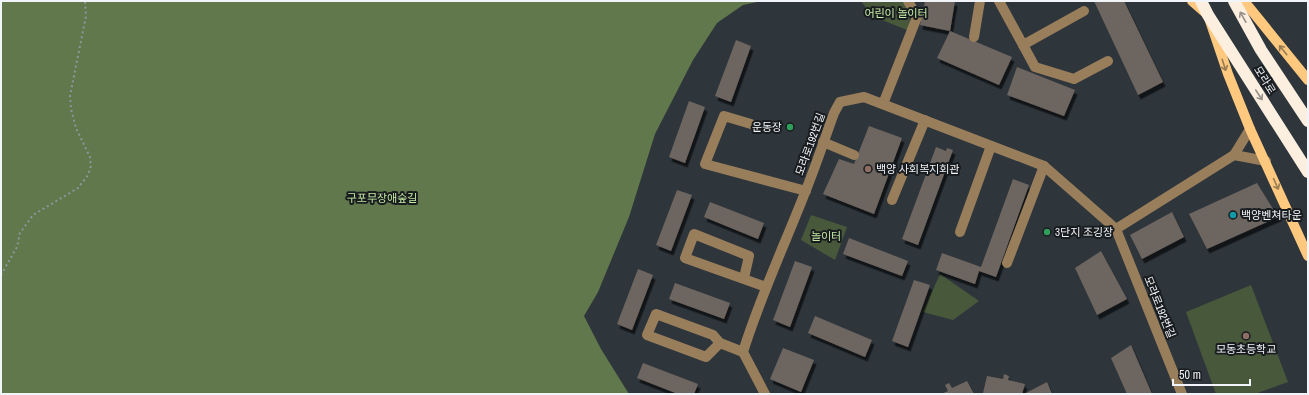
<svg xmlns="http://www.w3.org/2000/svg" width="1309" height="395" viewBox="0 0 1309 395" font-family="'Archivo Narrow','Noto Sans KR',sans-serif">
  <defs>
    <filter id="shadow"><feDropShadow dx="2.5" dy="4.5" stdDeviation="0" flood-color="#0009"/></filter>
  </defs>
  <rect width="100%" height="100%" fill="#2e353b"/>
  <g fill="#48583b">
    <polygon points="861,1 906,1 912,32 872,16"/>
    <polygon points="811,215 847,227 835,260 801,240"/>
    <polygon points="940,274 979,301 953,320 923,312"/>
    <polygon points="1251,285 1288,382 1255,394 1216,394 1186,312"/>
  </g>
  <polygon fill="#60784c" points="1,1 762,1 743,5 717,23 693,60 655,134 629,217 598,292 584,316 601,349 629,394 1,394"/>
  <g fill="#6d655f" filter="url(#shadow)">
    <polygon points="925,1 955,1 950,31 920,25"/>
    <polygon points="1094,1 1124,1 1163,82 1138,95"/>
    <polygon points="950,31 1012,57 999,85 937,58"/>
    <polygon points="736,40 751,46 731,102 715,96"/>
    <polygon points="1017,67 1075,90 1064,116 1007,95"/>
    <polygon points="689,101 705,107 685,163 669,157"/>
    <polygon points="869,126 902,138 874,214 823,194 839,159 854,164"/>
    <polygon points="936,147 946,151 947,148 953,150 918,245 902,239"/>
    <polygon points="1013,179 1029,185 996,277 979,271 975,284 936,270 942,253 981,267"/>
    <polygon points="1257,183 1278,217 1207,249 1189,214"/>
    <polygon points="677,190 692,195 671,251 656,245"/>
    <polygon points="710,202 764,223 758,239 704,217"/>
    <polygon points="1172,212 1184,237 1142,259 1130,235"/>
    <polygon points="849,238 908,261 902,276 843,254"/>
    <polygon points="1101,251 1127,299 1097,315 1075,268"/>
    <polygon points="795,261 812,267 790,327 773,320"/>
    <polygon points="638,269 653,275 632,330 617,324"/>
    <polygon points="914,280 930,285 908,347 892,341"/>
    <polygon points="675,283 730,303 724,319 669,299"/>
    <polygon points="815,316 872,340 865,357 808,333"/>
    <polygon points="1131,345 1152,394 1127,394 1111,358"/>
    <polygon points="783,348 814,360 801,392 770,379"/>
    <polygon points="643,363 698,384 694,394 678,394 637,378"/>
    <polygon points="1004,374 1009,376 1008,380 1025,384 1022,394 983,393 987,376 1003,379"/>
    <polygon points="967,381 974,394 941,394 948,391 945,385 949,383 952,388"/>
    <polygon points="1047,382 1052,394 1027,394 1026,393"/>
  </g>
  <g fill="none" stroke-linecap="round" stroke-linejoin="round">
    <polyline stroke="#8f959a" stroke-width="2" stroke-dasharray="2 3" stroke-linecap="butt" points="1,275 17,247 20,233 33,215 78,188 88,175 91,166 90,157 76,128 71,109 70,96 86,16 85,1"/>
    <g stroke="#997e5c" stroke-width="10">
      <polyline points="999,1 1035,67 1074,79 1108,61"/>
      <polyline points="974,37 980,1"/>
      <polyline points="1023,45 1084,11"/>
      <polyline points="883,104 917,17 908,1"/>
      <polyline points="751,124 724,116 705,164 806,191"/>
      <polyline points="823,142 854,155"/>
      <polyline points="1234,155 1266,161"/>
      <polyline points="892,200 925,120"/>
      <polyline points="1116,229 1234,155 1250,129"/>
      <polyline points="960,232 991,146"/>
      <polyline points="1007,263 1044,166"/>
      <polyline points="744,278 749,256 694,234 685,258 766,287"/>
      <polyline points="720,343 713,335 656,314 647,335 706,357 720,343 743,352"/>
      <path d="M 765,394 L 743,352 C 760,297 785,244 806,190 C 816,165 825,138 834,113 L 840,102 L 864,97 L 1044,166 L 1116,229 L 1182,394"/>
    </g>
    <g stroke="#fec87e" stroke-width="10">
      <polyline points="1192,1 1208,15 1228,74 1250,129 1308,256"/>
      <polyline points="1244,1 1308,80"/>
    </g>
    <g stroke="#fcefdf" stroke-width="12">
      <polyline points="1201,1 1208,15 1308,172"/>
      <polyline points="1234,1 1261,50 1308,121"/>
    </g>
  </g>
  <defs><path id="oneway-shaft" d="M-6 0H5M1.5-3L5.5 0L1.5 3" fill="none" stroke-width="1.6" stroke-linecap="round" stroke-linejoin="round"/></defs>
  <g stroke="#969089">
    <use href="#oneway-shaft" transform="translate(1243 17) rotate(-119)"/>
    <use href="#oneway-shaft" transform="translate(1259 95) rotate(57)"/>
  </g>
  <g stroke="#977b53">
    <use href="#oneway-shaft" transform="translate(1283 50) rotate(-129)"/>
    <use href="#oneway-shaft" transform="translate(1224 65) rotate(72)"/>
    <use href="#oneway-shaft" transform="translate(1276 184) rotate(66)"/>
  </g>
  <g fill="#2e9e5b" stroke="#191c1f" stroke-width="1.5">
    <circle cx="790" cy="127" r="4"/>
    <circle cx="1047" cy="232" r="4"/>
  </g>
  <g fill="#8d6e63" stroke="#191c1f" stroke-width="1.5">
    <circle cx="868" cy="169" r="4"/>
    <circle cx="1246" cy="336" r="4"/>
  </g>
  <circle fill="#0f9aa8" stroke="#191c1f" stroke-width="1.5" cx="1233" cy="215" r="4"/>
  <g text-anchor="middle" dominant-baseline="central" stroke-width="4" stroke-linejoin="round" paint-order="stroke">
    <g font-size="11" fill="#c4eaa4" stroke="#191c1f">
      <text x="896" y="13">어린이 놀이터</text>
      <text x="382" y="198">구포무장애숲길</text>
      <text x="826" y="236">놀이터</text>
    </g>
    <g font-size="11" fill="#f1f5f9" stroke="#191c1f">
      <text transform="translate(1265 80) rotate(58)">모라로</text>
      <text transform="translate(810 144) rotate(-70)">모라로192번길</text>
      <text transform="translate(1160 307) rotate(68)">모라로192번길</text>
    </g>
    <g font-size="11" fill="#f1f5f9" stroke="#191c1f" text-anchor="start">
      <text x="782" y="127" text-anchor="end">운동장</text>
      <text x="876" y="169">백양 사회복지회관</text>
      <text x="1241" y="215">백양벤쳐타운</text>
      <text x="1055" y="232">3단지 조깅장</text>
      <text x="1246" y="349" text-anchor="middle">모동초등학교</text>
    </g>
  </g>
  <rect width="1309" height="395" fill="none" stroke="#f1f5f9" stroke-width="4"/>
  <path d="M1173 379v6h77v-6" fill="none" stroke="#f1f5f9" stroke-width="2"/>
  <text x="1179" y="379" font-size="12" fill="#f1f5f9" stroke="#191c1f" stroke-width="3" paint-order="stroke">50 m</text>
</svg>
